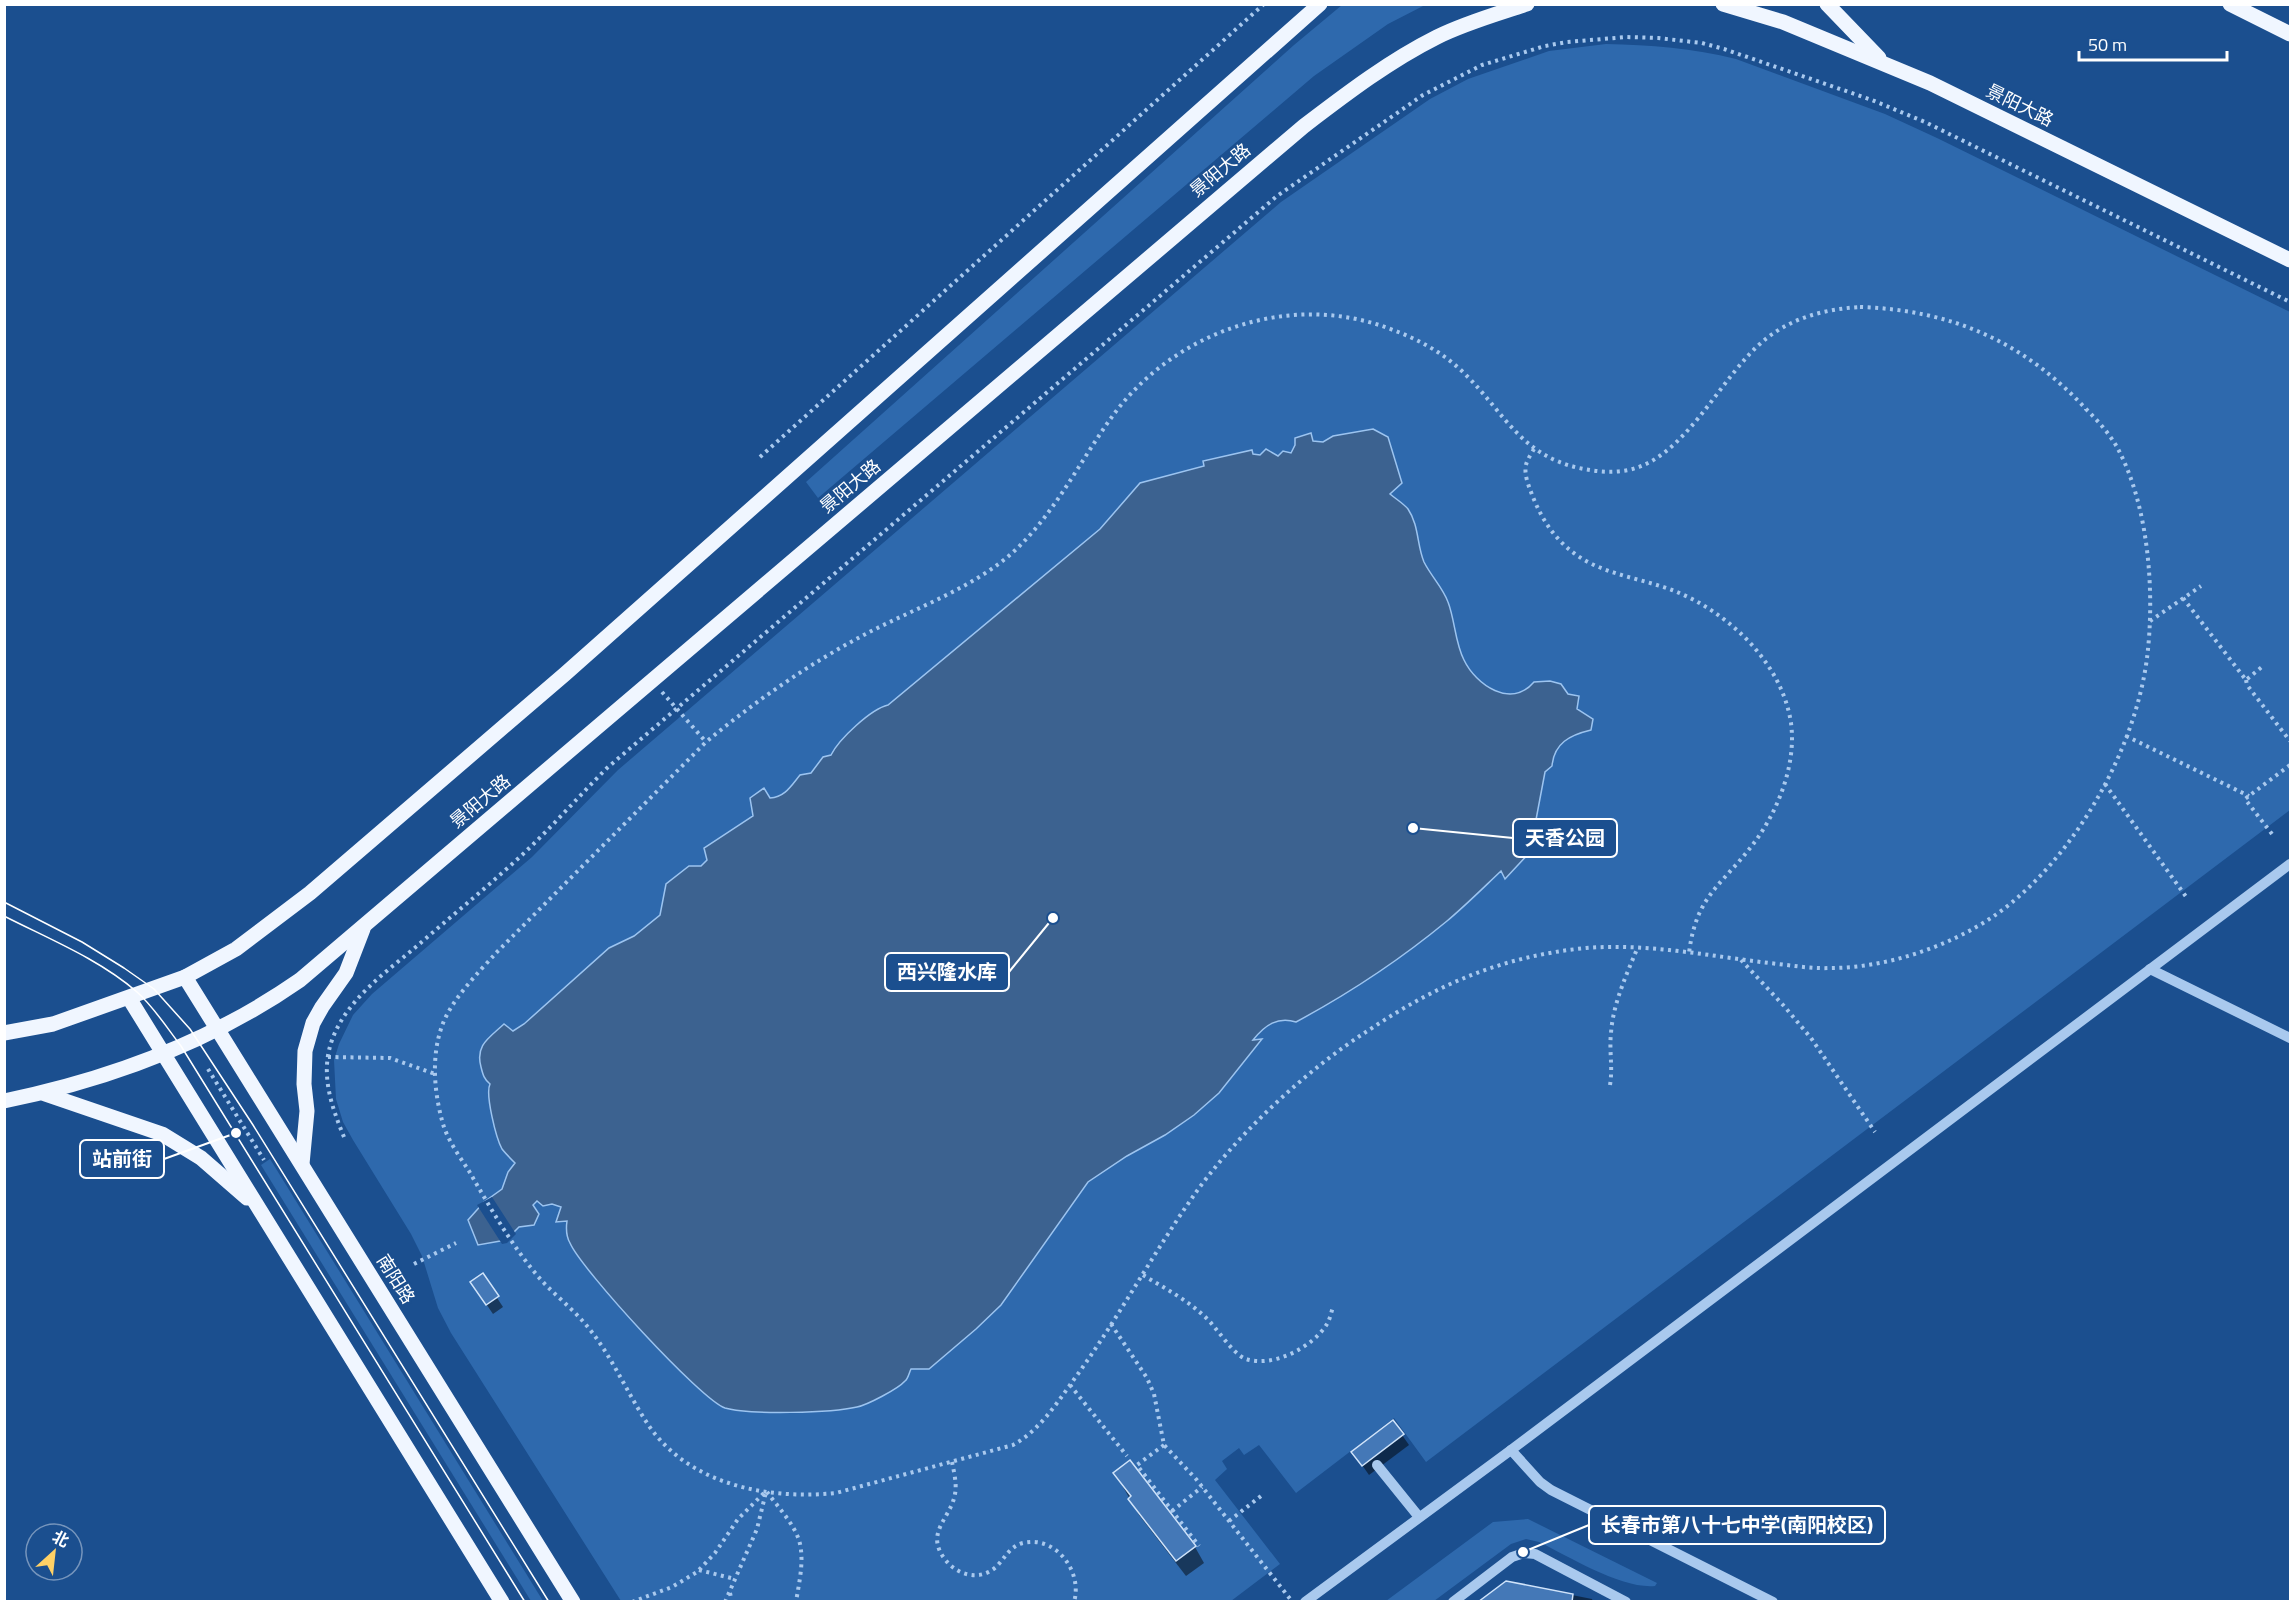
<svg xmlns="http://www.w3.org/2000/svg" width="2295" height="1606" viewBox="0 0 2295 1606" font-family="'Titillium Web','Noto Sans SC',sans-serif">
  <rect width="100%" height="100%" fill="#1b4f8f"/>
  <g fill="#2e69ad">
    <polygon points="1342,5 1425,5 1388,24 1314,76 818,498 806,482 1294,45"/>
    <path d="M 1606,44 C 1650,45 1693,48 1736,59 L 1885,114 L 1937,138 L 2290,312 L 2290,810 L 1426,1462 L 1394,1418 L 1296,1493 L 1259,1445 L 1244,1455 L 1239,1448 L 1222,1461 L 1227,1469 L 1215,1480 L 1280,1564 L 1231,1601 L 621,1601 L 451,1333 L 438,1308 L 422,1256 L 411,1234 L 353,1140 L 343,1122 L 336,1099 L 334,1060 L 339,1044 L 353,1015 L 372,994 L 532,857 L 618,770 L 1281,202 L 1430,99 L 1468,79 L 1549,51 Z"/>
    <polygon points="270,1159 543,1601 531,1601 261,1165"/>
    <path d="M 1528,1519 L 1657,1583 L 1655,1586 C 1621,1589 1570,1557 1539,1542 L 1526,1539 L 1511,1544 L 1434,1601 L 1386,1601 L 1493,1522 Z"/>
  </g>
  <path fill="#3c6290" stroke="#9cc4f0" stroke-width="1.5" d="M 1373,429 L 1388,437 L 1402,483 L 1390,494 C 1396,499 1404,504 1408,509 C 1419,525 1417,546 1424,562 C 1431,576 1443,588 1448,602 C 1455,620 1455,643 1464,660 C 1476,685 1511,709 1534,682 L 1550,681 L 1561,684 L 1568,694 L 1579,696 L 1577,709 L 1593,719 L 1591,730 C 1570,735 1554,743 1552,766 L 1545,772 L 1535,825 L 1545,831 L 1532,850 L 1505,879 L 1501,871 C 1483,888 1465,906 1447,921 C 1401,959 1348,994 1296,1022 C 1278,1016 1265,1025 1253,1040 L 1262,1039 L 1219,1093 L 1194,1115 L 1165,1135 L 1127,1156 L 1088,1182 L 1001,1305 L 976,1329 L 929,1369 L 911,1369 C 909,1373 908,1379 905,1381 C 898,1389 867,1405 857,1407 C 832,1413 749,1415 725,1408 C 701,1400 581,1269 570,1243 C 566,1236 566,1228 567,1221 L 556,1222 L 561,1207 L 552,1204 L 543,1206 L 537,1201 L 533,1205 L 539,1214 L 534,1225 L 519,1227 L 506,1240 L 478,1245 L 468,1220 L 484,1202 L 502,1189 L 508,1172 L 515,1163 C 511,1159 506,1154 502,1149 C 496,1138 485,1094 490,1084 C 484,1079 483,1075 481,1067 C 475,1045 489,1038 504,1024 L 513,1031 L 524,1024 L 609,948 L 634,936 L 660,915 L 666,884 L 689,866 L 701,866 L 707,860 L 704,848 L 753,816 L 750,798 L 764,788 L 770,798 C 785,797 791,786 800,775 L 811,773 L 823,757 L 831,755 C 839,739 871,709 888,705 L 1100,529 L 1140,483 L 1204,466 L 1203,461 L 1252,450 L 1253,454 L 1260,455 L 1266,449 L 1278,456 L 1283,451 L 1291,453 L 1295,445 L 1295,438 L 1311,433 L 1313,441 L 1323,442 L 1333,436 Z"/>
  <polygon fill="#1b4f8f" points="492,1197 516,1234 507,1243 502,1244 477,1205"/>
  <g fill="#0007">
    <polygon points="482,1275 503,1307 493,1314 478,1292"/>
    <polygon points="1393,1422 1409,1445 1369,1475 1353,1452"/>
    <polygon points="1130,1462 1195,1547 1204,1563 1186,1576 1139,1515 1115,1473"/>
    <polygon points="1506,1582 1592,1599 1593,1602 1481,1602"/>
  </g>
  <g fill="#4478b7" stroke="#cfe3fa" stroke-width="1.5">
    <polygon points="483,1273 499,1296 486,1305 470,1282"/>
    <polygon points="1393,1420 1404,1434 1362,1466 1351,1452"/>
    <polygon points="1130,1460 1196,1546 1176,1561 1128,1499 1131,1496 1113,1473"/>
    <polygon points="1506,1581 1573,1594 1572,1602 1478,1602"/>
  </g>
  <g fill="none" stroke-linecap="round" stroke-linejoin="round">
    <g stroke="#a9c9ee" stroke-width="4" stroke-dasharray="3 4.5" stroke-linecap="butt">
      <path d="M 1860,307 C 1952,310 2024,342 2086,409 C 2098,421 2110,434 2118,449 C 2149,507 2155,594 2147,658 C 2135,752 2072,862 1994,916 C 1948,947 1886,968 1830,968 C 1810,969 1790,965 1769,963 C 1710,956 1647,943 1586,948 C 1503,956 1438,984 1369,1030 C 1306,1070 1234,1137 1192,1198 C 1151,1257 1117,1320 1075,1378 C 1057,1403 1040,1430 1013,1445 L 836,1493 C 768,1500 690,1485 649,1426 C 627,1393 612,1356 587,1326 C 573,1309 556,1296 542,1281 C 513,1248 491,1209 469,1171 C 460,1157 448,1141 443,1124 C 434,1093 431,1056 442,1026 C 451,1000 478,973 496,953 L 706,742 C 753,703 806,666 860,637 C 908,611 962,593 1005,559 C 1053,520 1080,459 1117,410 C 1181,328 1295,291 1393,330 C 1420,340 1445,354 1466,375 C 1505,414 1521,455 1579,468 C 1593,471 1608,473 1622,471 C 1685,464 1720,374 1767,338 C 1794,317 1826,309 1860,307 Z"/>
      <path d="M 1534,449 C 1531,454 1527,460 1526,465 C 1524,474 1528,484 1531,492 C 1542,522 1560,548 1590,563 C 1616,576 1645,580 1672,590 C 1727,611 1782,662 1791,723 C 1797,768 1775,819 1746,853 C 1732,871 1714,886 1703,906 C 1695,920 1691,937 1689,953"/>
      <polyline points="760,457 1264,4"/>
      <polyline points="2183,598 2246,680 2263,666"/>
      <polyline points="2150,621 2201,586"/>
      <polyline points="2246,680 2247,685 2290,741"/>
      <polyline points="662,692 706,742"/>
      <polyline points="2126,736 2249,796"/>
      <polyline points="2105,784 2187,898"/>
      <polyline points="2272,834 2245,799 2290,765"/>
      <polyline points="1741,960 1784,1006 1811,1038 1875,1132"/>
      <polyline points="328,1057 390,1058 435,1074"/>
      <polyline points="208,1069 264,1160"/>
      <path d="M 1610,1085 C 1613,1067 1609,1051 1611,1033 C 1613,1004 1626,976 1637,949"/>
      <path d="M 344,1137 C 331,1105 320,1074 332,1040 C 347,999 385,973 417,946 C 448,919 480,893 511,865 C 545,835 575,800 607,768 L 1277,196 L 1423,95 L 1482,65 L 1545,46 L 1567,42 L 1626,37 L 1658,38 L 1702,43 L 1724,49 L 1872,100 L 1925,122 L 2290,302"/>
      <polyline points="414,1264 456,1243"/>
      <path d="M 1143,1275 C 1164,1288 1186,1299 1204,1316 C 1217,1327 1232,1354 1246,1359 C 1273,1368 1313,1347 1327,1324 C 1330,1319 1331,1313 1333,1307"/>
      <polyline points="1111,1324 1147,1378 1154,1394 1164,1445 1196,1479 1291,1600"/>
      <polyline points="1070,1385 1127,1456"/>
      <polyline points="1164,1445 1137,1465 1199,1546"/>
      <path d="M 952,1462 C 954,1472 957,1484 955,1494 C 951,1518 925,1532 944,1558 C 956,1575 979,1582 996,1567 C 1005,1558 1010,1546 1023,1543 C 1056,1535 1083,1572 1074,1602"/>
      <path d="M 767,1492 C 778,1507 796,1526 800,1544 C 804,1563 799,1583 796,1602"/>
      <polyline points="1172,1511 1202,1487"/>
      <polyline points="1229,1521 1261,1496"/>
      <polyline points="699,1570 735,1579"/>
      <polyline points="730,1593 732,1602"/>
      <polyline points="632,1602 672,1587 697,1572 715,1553 738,1519 766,1491"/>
      <polyline points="725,1602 757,1529 766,1492"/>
    </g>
    <g stroke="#a9c9ee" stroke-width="10">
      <polyline points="2150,969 2290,1038"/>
      <polyline points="1511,1450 1540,1482 1551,1490 1773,1602"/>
      <polyline points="1377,1465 1419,1517"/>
      <polyline points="1305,1602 1511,1450 2290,864"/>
      <polyline points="1453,1602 1512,1557 1524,1553 1535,1554 1626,1602"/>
    </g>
    <g stroke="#f0f6ff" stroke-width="15">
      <polyline points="1723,4 1783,22 1930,83 2290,260"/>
      <polyline points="1827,4 1879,58"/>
      <polyline points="2230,4 2290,34"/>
      <polyline points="185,977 573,1602"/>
      <polyline points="129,998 502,1602"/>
      <polyline points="4,1033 53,1024 185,977 236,949 310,893 565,674 1320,4"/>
      <polyline points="45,1094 162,1134 201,1158 247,1198"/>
      <path d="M 4,1101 C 111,1079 211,1042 300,980 L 1304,126 C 1346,94 1389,61 1437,37 C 1465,23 1497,14 1527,4"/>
      <polyline points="302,1164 307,1111 304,1084 305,1051 313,1023 322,1007 346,973 363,929"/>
    </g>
    <g stroke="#fff" stroke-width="1.5">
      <polyline points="4,902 82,942 124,968 154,989 190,1029 253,1125 549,1602"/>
      <path d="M 4,916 C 49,939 99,959 137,992 C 154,1007 167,1028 181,1046 L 525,1602"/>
    </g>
  </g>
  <g text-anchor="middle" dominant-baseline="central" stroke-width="4.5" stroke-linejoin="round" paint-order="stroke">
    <g font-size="18" fill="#fff" stroke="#1b4f8f">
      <text transform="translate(2020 105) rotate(26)">景阳大路</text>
      <text transform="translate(1220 170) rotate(-40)">景阳大路</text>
      <text transform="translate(850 486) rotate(-40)">景阳大路</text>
      <text transform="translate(480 801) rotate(-40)">景阳大路</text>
      <text transform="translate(396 1279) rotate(58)">南阳路</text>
    </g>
  </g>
  <path fill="none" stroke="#fff" stroke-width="2" d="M1413 828L1513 838M1053 918L1009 972M236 1133L164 1159M1523 1552L1589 1525"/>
  <g fill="#fff" stroke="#1b4f8f" stroke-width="2">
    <circle cx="1413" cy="828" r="6"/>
    <circle cx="1053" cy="918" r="6"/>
    <circle cx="236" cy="1133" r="6"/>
    <circle cx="1523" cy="1552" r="6"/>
  </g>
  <g fill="#1b4f8f" stroke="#fff" stroke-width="2">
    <rect x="1513" y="819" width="104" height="38" rx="6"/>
    <rect x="885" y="953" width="124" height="38" rx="6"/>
    <rect x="80" y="1140" width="84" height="38" rx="6"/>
    <rect x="1589" y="1506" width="296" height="38" rx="6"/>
  </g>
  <g font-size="20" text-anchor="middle" font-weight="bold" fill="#fff">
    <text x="1565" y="845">天香公园</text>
    <text x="947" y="979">西兴隆水库</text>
    <text x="122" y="1166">站前街</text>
    <text x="1737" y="1532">长春市第八十七中学(南阳校区)</text>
  </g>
  <rect width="2295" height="1606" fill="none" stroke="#ffffff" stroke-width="12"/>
  <g transform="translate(54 1552) rotate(27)"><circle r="28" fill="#1b4f8f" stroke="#7695bc" stroke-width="1.5"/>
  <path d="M0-4.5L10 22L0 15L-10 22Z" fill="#ffd166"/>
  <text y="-9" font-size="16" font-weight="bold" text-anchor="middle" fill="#ffffff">北</text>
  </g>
  <path d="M2079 51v9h148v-9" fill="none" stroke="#ffffff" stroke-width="3"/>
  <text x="2088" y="51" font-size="18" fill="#ffffff" stroke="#1b4f8f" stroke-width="4.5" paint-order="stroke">50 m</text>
</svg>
